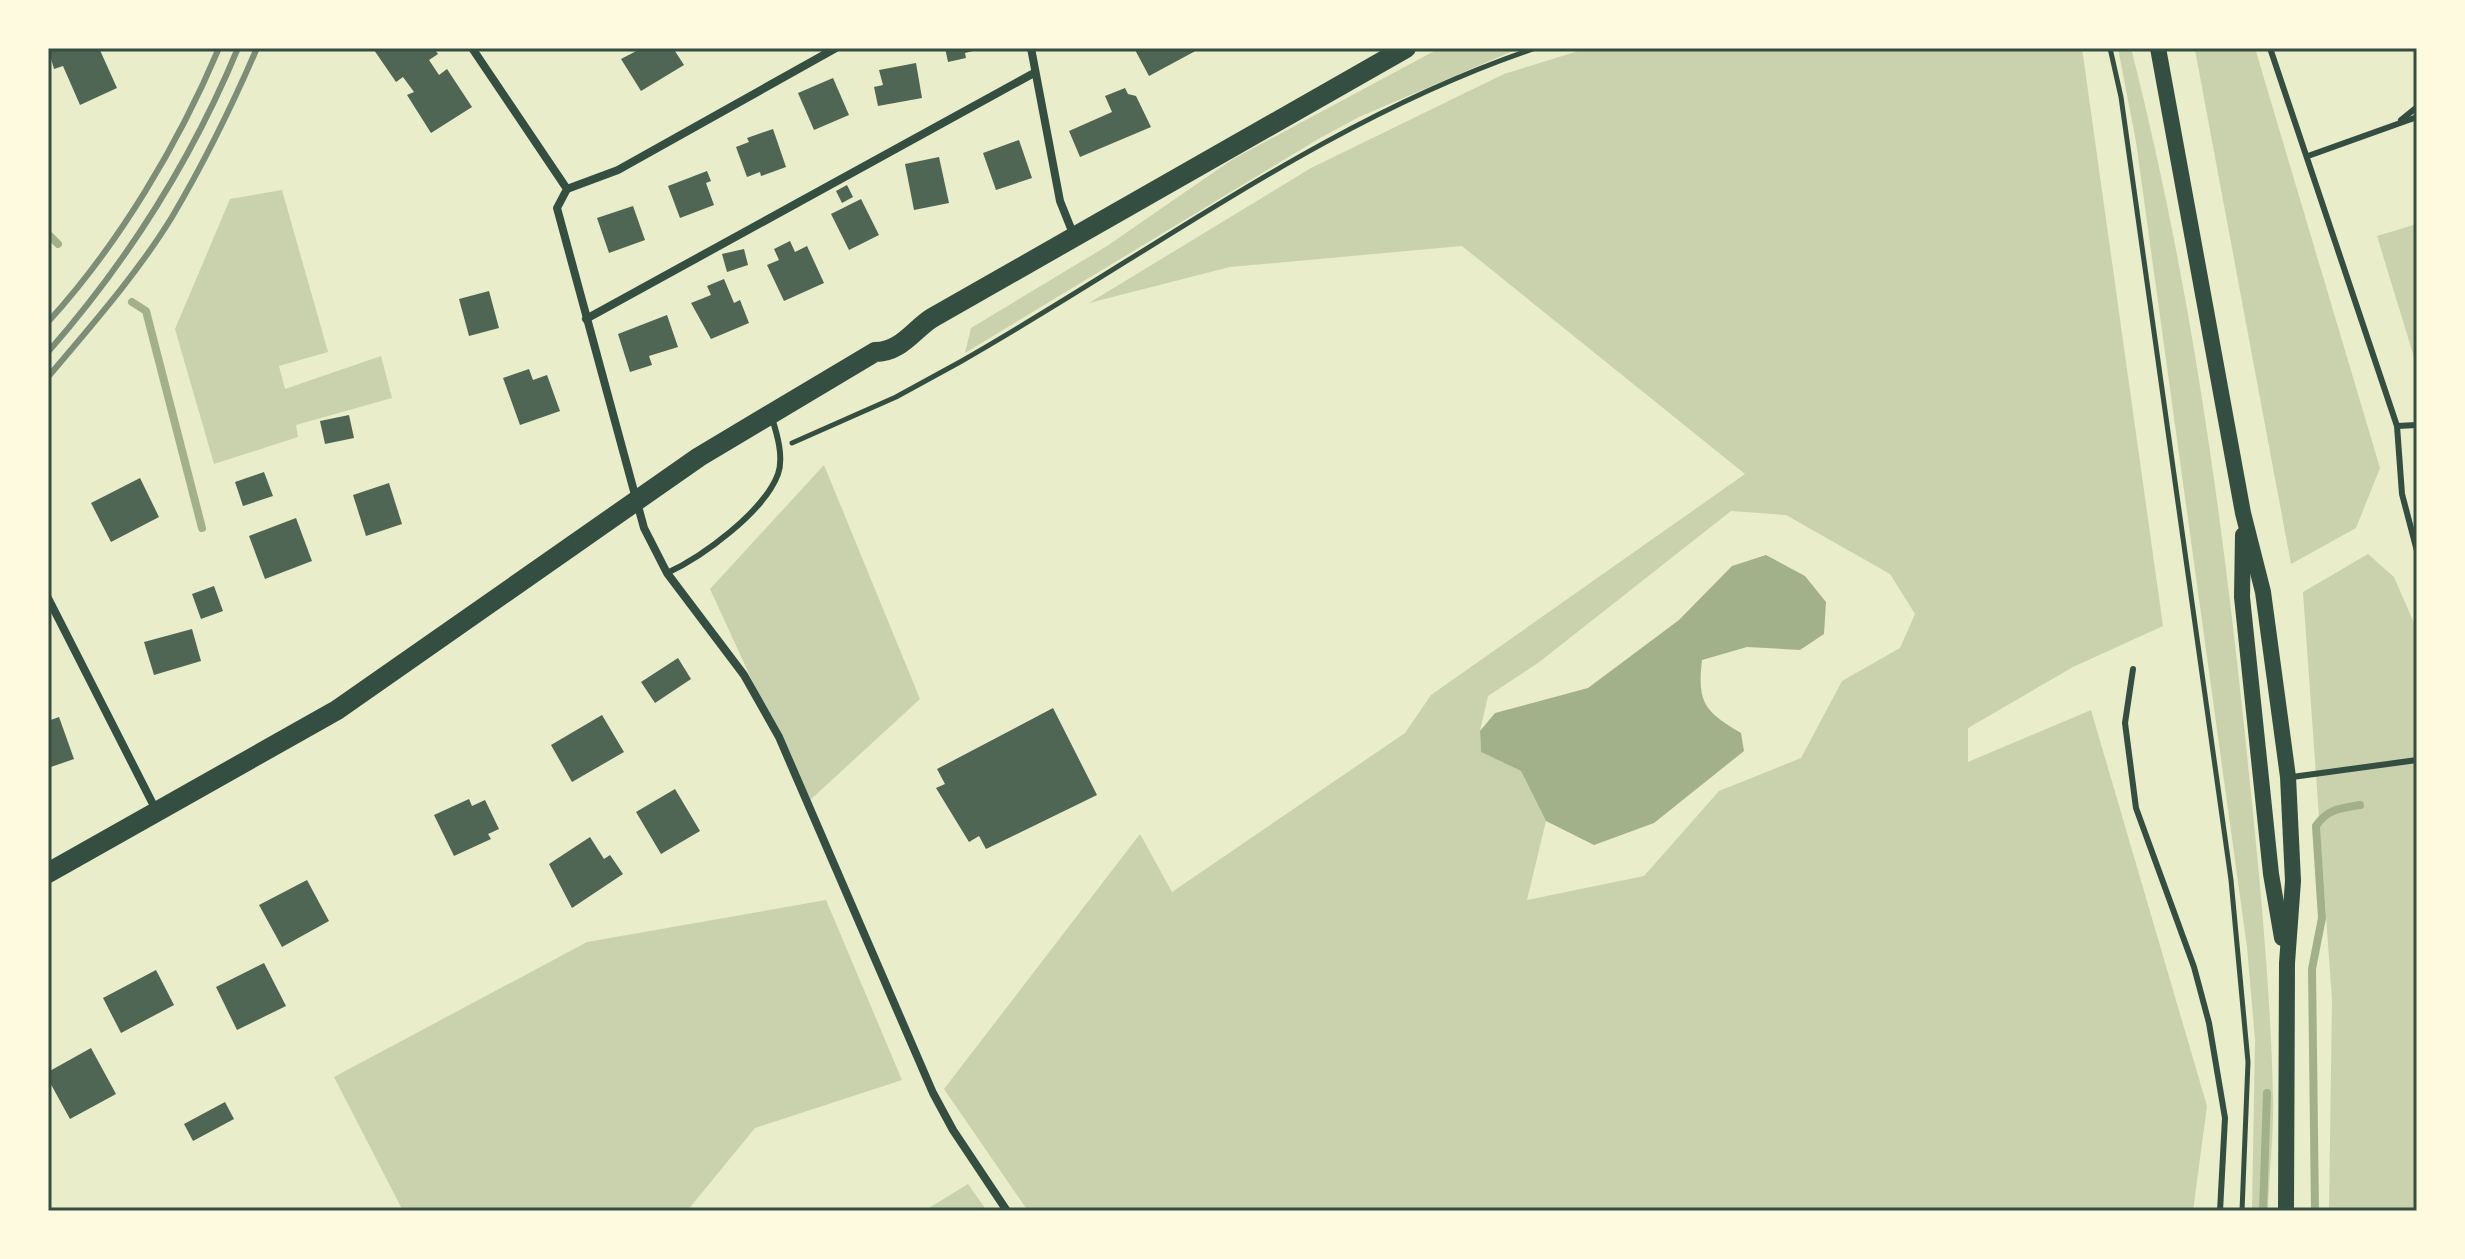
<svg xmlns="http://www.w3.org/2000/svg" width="2465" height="1259" viewBox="0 0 2465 1259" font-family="Poppins,sans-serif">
  <rect width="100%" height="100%" fill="#e9edc9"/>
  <g fill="#cad2ad" fill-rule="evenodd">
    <polygon points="1440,48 1520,48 1359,117 1320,138 965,353 971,328 1107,246 1233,159"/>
    <path d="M 1588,48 L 2082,48 L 2163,626 L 2073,667 L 1968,728 L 1968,762 L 2091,710 L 2207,1106 L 2193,1211 L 1028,1211 L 944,1089 L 1140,834 L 1172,892 L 1405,733 L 1431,695 L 1745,474 L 1462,246 L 1230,267 L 1089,303 L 1311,168 L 1504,74 ZM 1731,511 L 1786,515 L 1890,574 L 1915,614 L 1900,648 L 1842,681 L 1801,758 L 1719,791 L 1644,876 L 1527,900 L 1546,821 L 1521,771 L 1481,752 L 1480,731 L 1488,696 L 1538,663 Z"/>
    <path d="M 2118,48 L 2131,48 C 2187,267 2219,491 2243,716 C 2256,842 2270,969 2273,1096 C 2274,1134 2269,1173 2268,1211 L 2252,1211 L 2255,1040 L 2247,947 L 2136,142 Z"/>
    <polygon points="2198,48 2255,48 2380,468 2356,528 2291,564 2195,50"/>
    <polygon points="282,190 328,352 279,366 285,389 381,356 392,398 296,425 298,437 214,464 175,329 230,199"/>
    <polygon points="2417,224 2417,367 2377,236"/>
    <polygon points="824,465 920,699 808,802 710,589"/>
    <polygon points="2368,554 2394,577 2417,630 2417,1211 2329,1211 2332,1000 2303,592"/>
    <polygon points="826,900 902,1080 755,1128 687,1211 403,1211 334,1077 587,942"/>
    <polygon points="968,1184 987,1211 924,1211"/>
  </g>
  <path fill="#a3b18a" d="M 1766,555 L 1805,576 L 1826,602 L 1824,634 L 1800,650 L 1747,647 L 1702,660 C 1697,704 1705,711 1741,733 L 1744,751 L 1654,823 L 1594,845 L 1546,821 L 1521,771 L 1481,752 L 1480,731 L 1495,713 L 1588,688 L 1679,620 L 1732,566 Z"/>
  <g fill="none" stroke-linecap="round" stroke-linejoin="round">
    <g stroke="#a3b18a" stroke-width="8">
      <polyline points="48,234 58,244"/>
      <polyline points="132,302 146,311 202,528"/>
      <polyline points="2263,1211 2267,1093"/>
      <path d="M 2315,1211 L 2312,969 L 2322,918 L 2316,826 C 2327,809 2341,808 2360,805"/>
    </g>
  </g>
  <g fill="#4f6655">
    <polygon points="48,48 99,48 117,88 80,105 63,66 54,69"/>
    <polygon points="377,48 434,48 438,54 429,60 439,75 447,69 472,107 431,133 407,95 414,92 403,77 396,82 374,50"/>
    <polygon points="642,48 673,48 684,65 641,91 621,59"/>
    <polygon points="945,48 981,48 981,49 965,53 966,58 948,62"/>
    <polygon points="1134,48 1201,48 1149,76"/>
    <polygon points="916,63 922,98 878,106 874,87 883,85 879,70"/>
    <polygon points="833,78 849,115 814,130 798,93"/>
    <polygon points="1125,88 1128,94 1136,96 1151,127 1080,157 1069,131 1112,112 1105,96"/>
    <polygon points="773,129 786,167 761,176 760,172 747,177 736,147 749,142 747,138"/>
    <polygon points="1019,140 1032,178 996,190 983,153"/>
    <polygon points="939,157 949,203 914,210 905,164"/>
    <polygon points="707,171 711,181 706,183 714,205 680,218 668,186"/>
    <polygon points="847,185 853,197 842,203 836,191"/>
    <polygon points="861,199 879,235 849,250 831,214"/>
    <polygon points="633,206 645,240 609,253 597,218"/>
    <polygon points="790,241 795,252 807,246 824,283 784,301 767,265 779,260 774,249"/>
    <polygon points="744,249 748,265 727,272 722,254"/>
    <polygon points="724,279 734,303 740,300 749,323 711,339 691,303 711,295 707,286"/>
    <polygon points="489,291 499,328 469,336 459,299"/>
    <polygon points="667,315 678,347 649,356 652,365 630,372 618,334"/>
    <polygon points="529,369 533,380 547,375 560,411 520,425 503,378"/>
    <polygon points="349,415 354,438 325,444 320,421"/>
    <polygon points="264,472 273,496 243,506 235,482"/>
    <polygon points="140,478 159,517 111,542 91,503"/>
    <polygon points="389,483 402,524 366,536 353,495"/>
    <polygon points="296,518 312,561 265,579 249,536"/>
    <polygon points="214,586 223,611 201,619 192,594"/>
    <polygon points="192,629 201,661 154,675 144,642"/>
    <polygon points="678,658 691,679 655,703 641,682"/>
    <polygon points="1053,708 1097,795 986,849 979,836 969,842 936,788 945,784 937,769"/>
    <polygon points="602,715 624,752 572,782 551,745"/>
    <polygon points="59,717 74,759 48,768 48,721"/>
    <polygon points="675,789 700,831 661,854 636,812"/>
    <polygon points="469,799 472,806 485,800 499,829 488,834 491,839 454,856 434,815"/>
    <polygon points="590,837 604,859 610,855 623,874 572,908 549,864"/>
    <polygon points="307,880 329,921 282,947 259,905"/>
    <polygon points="264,963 286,1006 237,1030 216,987"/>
    <polygon points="156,970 174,1005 121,1033 103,998"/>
    <polygon points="91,1048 116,1094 70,1119 48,1079 48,1072"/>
    <polygon points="225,1102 234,1119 193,1141 184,1124"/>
  </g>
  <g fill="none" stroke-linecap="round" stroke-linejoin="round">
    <g stroke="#344e41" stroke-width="5">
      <polyline points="2110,48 2121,97 2231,880 2248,1062 2242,1211"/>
      <path d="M 792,443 L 896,397 L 960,362 C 1150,254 1327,118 1536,48"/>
    </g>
    <g stroke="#344e41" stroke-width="6">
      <polyline points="2270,48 2397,426 2417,425"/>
      <polyline points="2401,120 2417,107"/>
      <polyline points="2308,156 2417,117"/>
      <polyline points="2397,426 2402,494 2417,551"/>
      <path d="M 667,573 C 702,557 764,512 778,474 C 784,457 777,434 772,418"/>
      <polyline points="2133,669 2125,723 2136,808 2194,967 2209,1023 2225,1118 2220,1211"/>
      <polyline points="2292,777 2417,760"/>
    </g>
    <g stroke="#344e41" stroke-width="8">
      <polyline points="472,48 567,189 557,208 644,528 667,573 744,675 779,737 933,1093 953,1130 1007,1211"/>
      <polyline points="1031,48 1060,201 1074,236"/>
      <polyline points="567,189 618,170 836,48"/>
      <polyline points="586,319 1034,73"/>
      <polyline points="48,598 157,812"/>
    </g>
    <g stroke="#344e41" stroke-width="16">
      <polyline points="2158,48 2243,513 2263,592 2288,777 2293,881 2287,963 2286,1211"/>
      <polyline points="2243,535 2242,597 2271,874 2282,938"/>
    </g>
    <path stroke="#344e41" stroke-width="20" d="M 48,873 L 337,710 L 699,457 L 875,352 C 901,352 913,330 932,318 L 1406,48"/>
    <g stroke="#7c8e77" stroke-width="6">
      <path d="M 48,322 C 119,244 178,145 219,48"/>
      <path d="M 48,352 C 127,262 192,159 238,48"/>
      <path d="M 48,377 C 91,326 137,274 172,217 C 204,163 232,106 257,48"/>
    </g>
  </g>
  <rect width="2465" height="1259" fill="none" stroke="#fefae0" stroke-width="100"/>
  <rect x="50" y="50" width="2365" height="1159" fill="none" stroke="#344e41" stroke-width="3"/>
</svg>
